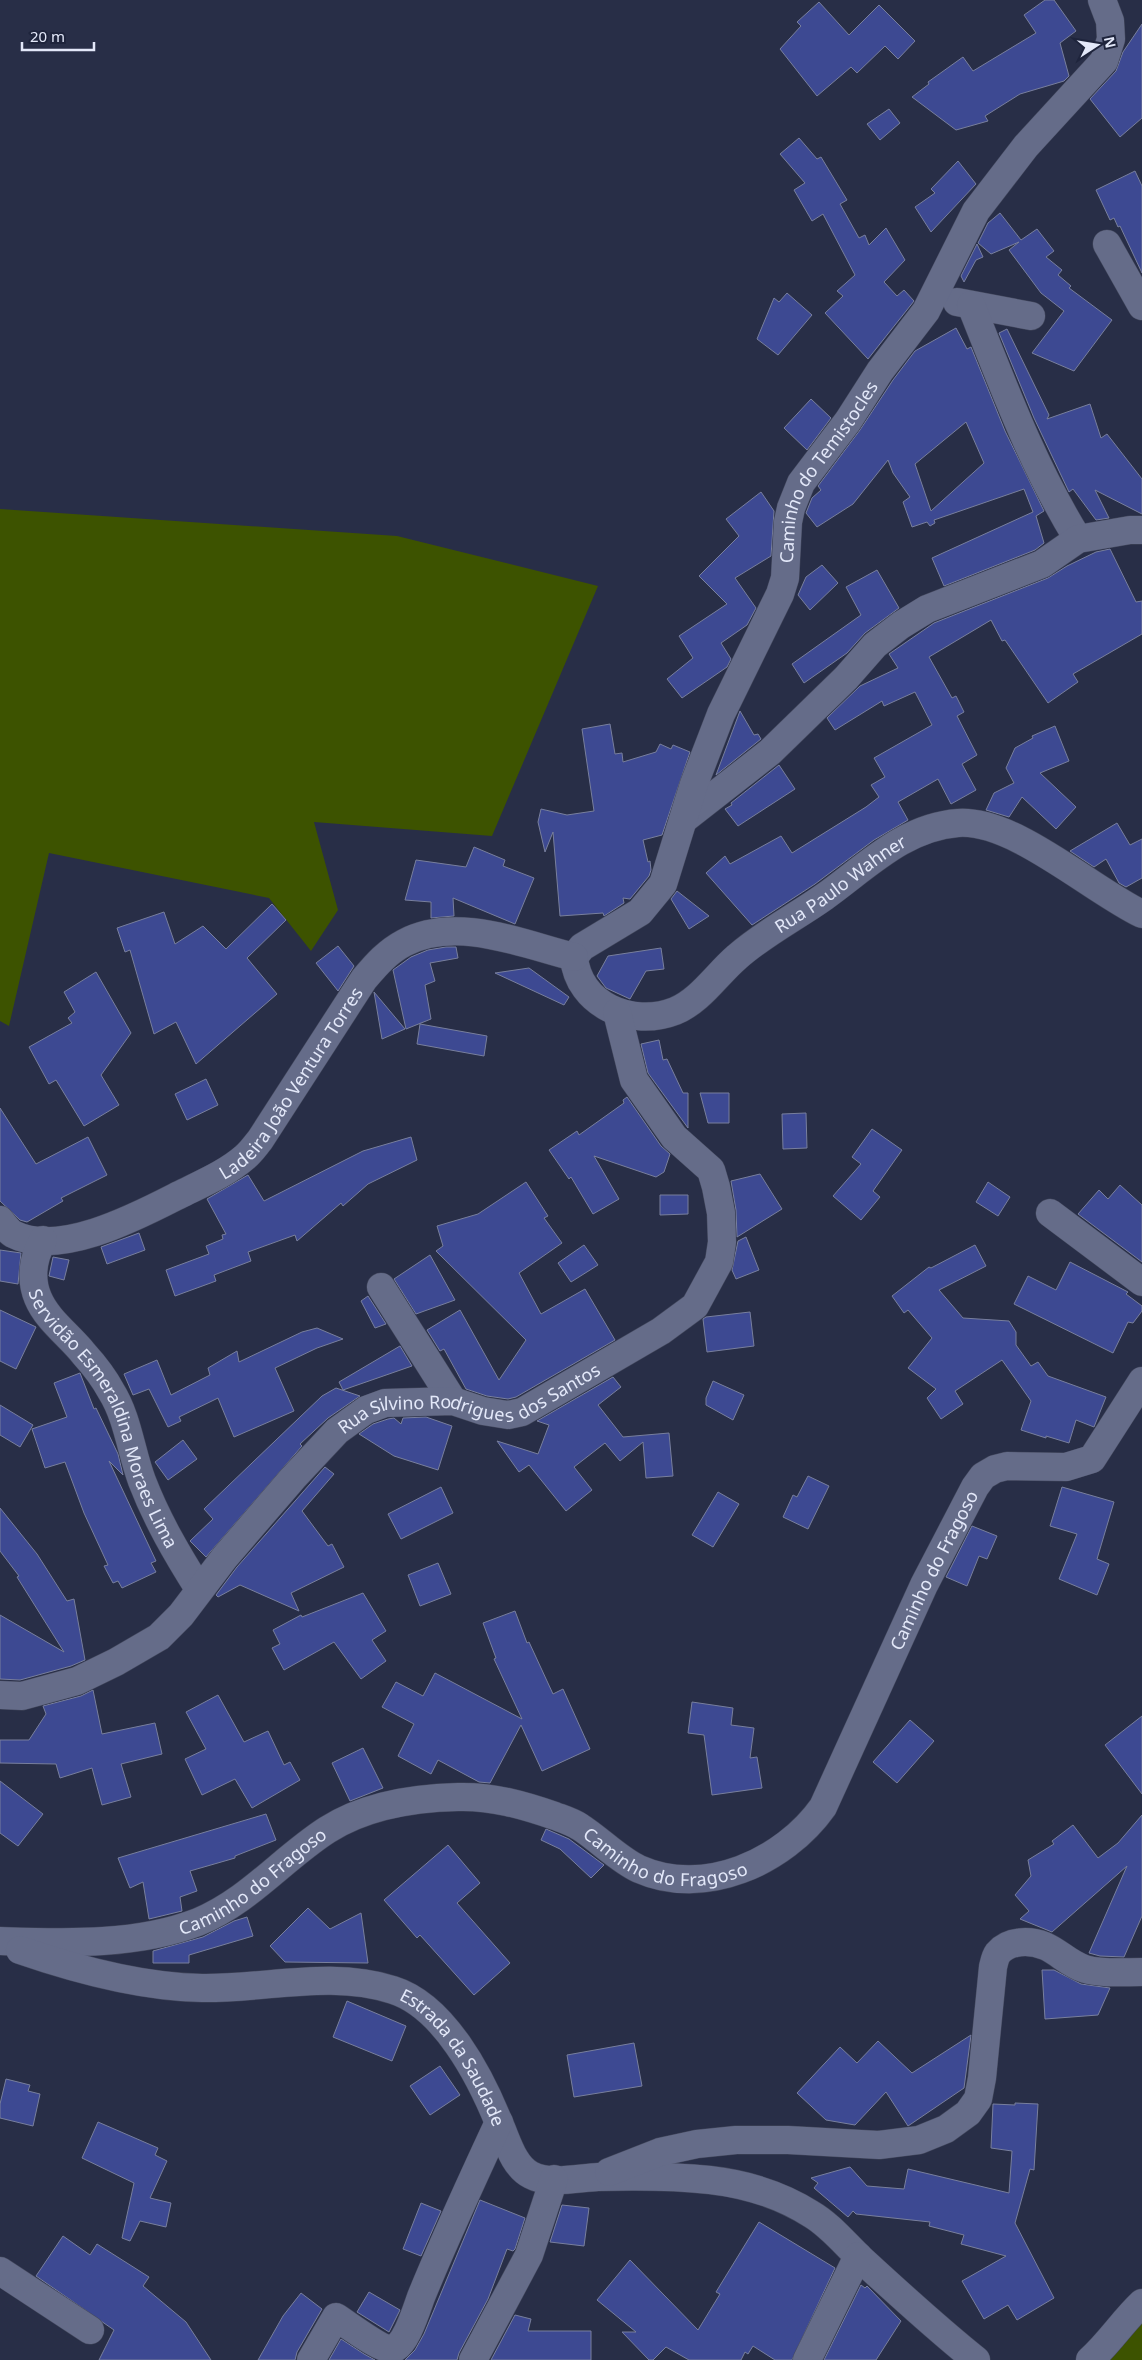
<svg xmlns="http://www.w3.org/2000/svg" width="1142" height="2360" viewBox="0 0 1142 2360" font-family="'Noto Sans',sans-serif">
  <rect width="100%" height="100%" fill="#282e47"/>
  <g fill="#3d5300">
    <polygon points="0,509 397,536 598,586 492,836 314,822 338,910 311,951 269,898 49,853 9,1026 0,1021"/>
    <polygon points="1142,2295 1142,2360 1101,2360"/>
  </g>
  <g fill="#3d4992" stroke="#787f9d" fill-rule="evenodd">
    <polygon points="1045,0 1054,0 1076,31 1060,43 1069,76 1064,81 1020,94 985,116 988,121 956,130 912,97 929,84 928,82 963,57 973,71 1036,33 1024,15"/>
    <polygon points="819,2 849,35 879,5 915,41 898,59 885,46 857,73 851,67 817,96 780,49 801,26 797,22"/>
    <polygon points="1142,24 1142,118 1120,137 1090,99 1116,71 1123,52"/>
    <polygon points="889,109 900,123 880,140 867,124"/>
    <polygon points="799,138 817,159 821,157 847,200 840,204 859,238 865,235 869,245 886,228 905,260 884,282 897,296 904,290 914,301 868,359 825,313 843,296 837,291 855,275 823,214 812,221 794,190 805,183 780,154"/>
    <polygon points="958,161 976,184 931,232 915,207 935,193 931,189"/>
    <polygon points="1135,171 1142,186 1142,273 1120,226 1118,227 1114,218 1110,220 1096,190"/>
    <polygon points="1000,213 1021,240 1037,229 1054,251 1046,257 1062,270 1058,275 1071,286 1069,288 1112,320 1074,371 1032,353 1064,311 1041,293 1009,250 1019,242 991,254 978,243 988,223"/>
    <polygon points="977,244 983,257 976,260 964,282 961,276"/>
    <polygon points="787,293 812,315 778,355 757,339 774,298 779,302"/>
    <path d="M 956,328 L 967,349 L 971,347 L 1005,431 L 1044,511 L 1036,516 L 1044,543 L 1035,550 L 944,586 L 932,558 L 1033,512 L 1024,489 L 934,520 L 935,523 L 930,526 L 927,522 L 912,527 L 903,502 L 910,497 L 893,473 L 888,460 L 853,504 L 817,527 L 806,513 L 812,498 L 821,490 L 818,486 L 860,430 L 893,380 L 915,351 ZM 966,422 L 984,463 L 931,511 L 915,464 Z"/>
    <polygon points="1007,329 1049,415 1047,419 1090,404 1101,438 1107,434 1142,479 1142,514 1095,490 1109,518 1096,520 1073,489 1069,492 1034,418 999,333"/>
    <polygon points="811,399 831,418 807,450 784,428"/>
    <polygon points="761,492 774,511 771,556 735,578 756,608 747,625 721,643 731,659 727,667 682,698 667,679 693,658 679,636 727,604 699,576 739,536 726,519"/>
    <polygon points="1110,549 1136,602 1142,601 1142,634 1073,674 1078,682 1048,703 1005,640 1002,641 991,620 929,657 952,698 956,696 964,712 957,716 977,755 962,764 976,790 951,804 938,779 898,802 908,820 874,840 815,884 752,925 706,873 725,856 730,864 781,836 792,853 866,807 879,797 871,785 885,777 874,758 932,725 915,692 884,706 882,701 835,730 827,718 860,686 898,668 889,654 934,623 1048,578 1067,566 1096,552"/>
    <polygon points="822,565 838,583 810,610 798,595 806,577"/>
    <polygon points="877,570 899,608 865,633 847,653 804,683 792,664 861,615 846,587"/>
    <polygon points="740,711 754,735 758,734 761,739 716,775"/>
    <polygon points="610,724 615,754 622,753 623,762 656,752 660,744 671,749 673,745 690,752 662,835 643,840 648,862 650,861 651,870 649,876 630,899 623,898 624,903 604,916 603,913 560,916 553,832 545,852 538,822 541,809 567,815 594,811 582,729"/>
    <polygon points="1055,726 1069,761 1040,773 1076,807 1056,829 1022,797 1009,817 986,810 994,793 1014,783 1006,768 1015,748 1033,738 1032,736"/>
    <polygon points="779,765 795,789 738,826 725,809 732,805 731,803"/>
    <polygon points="1117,823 1130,845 1142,839 1142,878 1126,887 1119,883 1106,859 1094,867 1070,851"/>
    <polygon points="474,847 505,860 503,866 534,878 515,924 453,898 454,916 431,918 431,902 405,900 416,860 466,867"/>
    <polygon points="677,891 709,916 689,929 671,899"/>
    <polygon points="272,904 286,920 247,958 277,994 196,1064 176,1022 154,1034 130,950 125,952 117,928 164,912 175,944 203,926 226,949"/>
    <polygon points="338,946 354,966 338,991 316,963"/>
    <polygon points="446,947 456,947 458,958 430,963 435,981 425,985 431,1019 406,1029 393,970 411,957 428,950"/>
    <polygon points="661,948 664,969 646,971 630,999 606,988 597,976 608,956"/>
    <polygon points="529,968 569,997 564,1005 495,973"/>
    <polygon points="96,972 131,1033 101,1075 119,1105 84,1126 56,1080 49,1084 29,1047 72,1023 68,1018 75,1012 64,992"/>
    <polygon points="374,992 405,1029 382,1039"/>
    <polygon points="420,1024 487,1036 484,1056 417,1044"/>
    <polygon points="659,1040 663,1060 667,1059 683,1093 688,1093 688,1128 648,1073 641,1044"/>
    <polygon points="206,1079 218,1105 187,1120 175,1094"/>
    <polygon points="700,1093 729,1093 729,1123 708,1123"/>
    <polygon points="627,1097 661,1146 670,1154 664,1172 656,1177 594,1156 619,1199 593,1214 571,1177 569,1179 549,1150 577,1131 579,1135 624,1103 623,1100"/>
    <polygon points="0,1108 36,1164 88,1137 107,1175 61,1198 63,1201 27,1222 20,1220 0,1201"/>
    <polygon points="806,1113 807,1148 783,1149 782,1114"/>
    <polygon points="872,1129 902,1150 873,1191 880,1197 861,1220 833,1196 861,1164 852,1157"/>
    <polygon points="411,1137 417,1160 368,1184 343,1206 341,1203 297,1241 295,1235 248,1252 251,1261 214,1275 216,1281 175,1296 166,1270 209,1254 206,1246 223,1239 222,1235 226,1234 207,1199 248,1175 264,1201 363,1151"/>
    <polygon points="760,1174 782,1209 737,1237 736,1210 731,1181"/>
    <polygon points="526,1182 548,1216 544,1218 562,1243 519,1273 541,1314 585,1289 615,1340 516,1397 508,1399 487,1396 466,1389 444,1349 440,1351 427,1330 460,1310 499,1380 526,1340 436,1251 443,1246 437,1226 478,1214"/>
    <polygon points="988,1182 1010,1197 998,1216 976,1202"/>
    <polygon points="1120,1185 1142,1205 1142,1262 1078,1214 1099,1190 1108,1199"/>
    <polygon points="660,1195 688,1195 688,1214 660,1215"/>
    <polygon points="139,1233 145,1250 107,1264 101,1247"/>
    <polygon points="746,1237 759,1270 736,1279 732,1270 738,1241"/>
    <polygon points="584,1245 598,1265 571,1282 558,1263"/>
    <polygon points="975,1245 986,1266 939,1290 963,1318 1009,1321 1016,1332 1016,1345 1031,1366 1038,1362 1048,1376 1106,1397 1094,1427 1076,1420 1069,1443 1046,1436 1046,1438 1021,1430 1031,1401 1002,1360 955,1391 963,1404 941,1419 927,1398 936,1389 908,1368 932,1338 908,1310 904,1313 892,1296 929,1267 931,1268"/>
    <polygon points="0,1250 21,1253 18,1284 0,1281"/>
    <polygon points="430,1255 455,1300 416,1314 394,1279"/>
    <polygon points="53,1257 69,1260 64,1280 49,1276"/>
    <polygon points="1070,1262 1128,1292 1126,1294 1142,1306 1142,1311 1133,1323 1128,1322 1113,1353 1014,1304 1028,1276 1056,1290"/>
    <polygon points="368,1296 386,1324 375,1328 361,1301"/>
    <polygon points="0,1310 36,1327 16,1369 0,1361"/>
    <polygon points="750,1312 754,1346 707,1352 703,1319 706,1317"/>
    <polygon points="317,1328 343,1339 317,1348 275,1368 294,1411 234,1437 218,1398 179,1417 181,1421 168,1427 149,1389 133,1395 124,1374 157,1360 171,1395 210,1375 208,1368 237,1351 239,1362 302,1332"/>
    <polygon points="400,1346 412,1366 343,1390 339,1382"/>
    <polygon points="80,1373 94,1409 96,1408 118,1454 123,1475 109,1461 156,1561 151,1563 156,1572 122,1588 118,1581 113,1583 104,1566 108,1565 84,1513 65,1462 45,1468 32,1429 67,1417 54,1383"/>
    <polygon points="613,1377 621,1387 598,1405 623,1437 669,1433 673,1476 646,1478 643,1442 620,1461 605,1443 574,1467 592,1490 566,1511 529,1465 519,1472 497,1441 538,1454 549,1425 537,1421"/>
    <polygon points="713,1381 744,1395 733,1420 706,1405 706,1398"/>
    <polygon points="336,1388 360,1396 328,1418 300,1444 302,1446 206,1557 190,1541 213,1519 204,1509 322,1396"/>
    <polygon points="0,1405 33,1425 20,1447 0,1435"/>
    <polygon points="426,1417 452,1426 438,1470 394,1456 359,1434 373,1424 388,1419 394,1418 401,1424 403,1418"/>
    <polygon points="183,1440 197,1459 168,1480 155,1462"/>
    <polygon points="325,1467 334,1474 302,1511 328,1546 332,1544 344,1567 291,1593 299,1611 240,1585 218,1597 216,1595 237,1567"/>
    <polygon points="808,1476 829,1486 808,1529 783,1517 793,1495 797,1497"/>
    <polygon points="441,1487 453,1513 401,1539 388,1514"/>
    <polygon points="1062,1487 1114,1502 1097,1559 1109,1564 1097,1595 1059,1579 1077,1534 1050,1526"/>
    <polygon points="718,1492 739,1504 713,1547 692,1535"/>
    <polygon points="0,1508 37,1554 67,1601 74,1599 85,1660 71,1666 20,1680 0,1679 0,1615 64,1652 17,1577 19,1576 0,1551"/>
    <polygon points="972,1526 997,1536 987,1559 979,1556 967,1586 946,1577"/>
    <polygon points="438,1563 451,1594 420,1606 408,1575"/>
    <polygon points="363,1593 386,1631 372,1640 386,1661 361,1679 334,1642 284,1670 272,1648 280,1644 273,1630 301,1615 302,1617"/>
    <polygon points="515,1611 527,1643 529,1642 553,1694 563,1689 590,1749 542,1771 521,1725 490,1783 479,1782 438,1760 431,1774 398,1756 414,1724 382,1707 396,1682 423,1696 435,1673 522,1719 494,1659 496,1658 483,1623"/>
    <polygon points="93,1690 102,1734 155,1723 162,1754 121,1764 131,1797 102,1805 92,1768 60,1778 56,1764 0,1763 0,1740 29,1740 46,1714 43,1706 81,1696"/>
    <polygon points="218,1695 244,1742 268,1731 284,1765 290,1762 300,1780 252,1808 235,1779 202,1795 185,1759 206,1749 186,1712"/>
    <polygon points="692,1702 733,1708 731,1725 754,1728 750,1758 757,1757 762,1788 712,1795 704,1735 688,1733"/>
    <polygon points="1142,1716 1142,1794 1105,1745"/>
    <polygon points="910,1720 934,1741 897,1783 873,1762"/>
    <polygon points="363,1748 383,1788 350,1801 332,1763"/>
    <polygon points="0,1781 43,1814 18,1846 0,1833"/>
    <polygon points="266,1814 276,1840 235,1856 235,1858 190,1871 197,1891 180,1897 182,1911 149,1919 143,1882 130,1888 118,1858"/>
    <polygon points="1142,1815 1142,1916 1124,1957 1100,1956 1089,1953 1127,1866 1052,1932 1020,1919 1029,1911 1015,1895 1031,1876 1028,1860 1054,1844 1052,1841 1073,1825 1098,1858 1118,1843"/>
    <polygon points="546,1829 569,1839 604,1865 591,1878 560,1849 541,1840"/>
    <polygon points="448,1845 480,1883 457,1903 510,1963 474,1995 420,1935 417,1938 384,1900"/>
    <polygon points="308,1908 330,1929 361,1913 368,1963 285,1962 270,1946"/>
    <polygon points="247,1917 253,1936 189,1955 189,1963 153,1963 153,1951 203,1937 234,1921"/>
    <polygon points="1042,1970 1054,1970 1081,1984 1110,1988 1098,2015 1045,2019"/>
    <polygon points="347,2001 406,2026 392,2061 333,2037"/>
    <polygon points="971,2035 964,2088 908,2126 886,2092 855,2125 826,2120 797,2093 840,2047 857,2063 878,2041 912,2073"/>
    <polygon points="634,2043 642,2086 574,2097 567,2055"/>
    <polygon points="440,2066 460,2095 430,2115 410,2086"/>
    <polygon points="6,2079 30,2085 28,2091 40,2094 33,2126 0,2118 0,2104"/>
    <polygon points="1015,2103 1038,2104 1034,2170 1030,2169 1015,2223 1054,2298 1017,2320 1008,2305 984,2319 962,2281 1006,2256 961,2244 964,2235 929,2226 930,2222 856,2214 853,2211 848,2217 814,2188 818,2183 811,2178 850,2167 867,2186 904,2189 908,2169 1009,2193 1012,2151 991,2148 993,2104 1015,2105"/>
    <polygon points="98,2122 158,2148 155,2155 167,2161 150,2198 171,2203 166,2227 140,2221 130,2241 122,2238 134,2183 82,2158"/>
    <polygon points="480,2200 525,2218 515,2249 513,2251 507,2249 488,2299 459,2353 457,2360 405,2360 415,2350 424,2334"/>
    <polygon points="421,2203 441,2211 421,2256 403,2249"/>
    <polygon points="562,2205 589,2208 584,2246 550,2242"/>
    <polygon points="759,2222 835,2268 792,2360 775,2360 753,2346 748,2354 745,2352 741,2360 689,2360 666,2347 653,2360 649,2360 622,2332 636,2332 597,2300 630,2260 698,2330 720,2294 716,2292"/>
    <polygon points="63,2236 90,2255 97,2244 149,2277 143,2286 186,2322 211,2360 99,2360 114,2330 36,2276"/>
    <polygon points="861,2285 865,2288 867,2286 901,2321 876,2360 824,2360"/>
    <polygon points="369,2292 400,2310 389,2332 357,2312"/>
    <polygon points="301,2293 322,2309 297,2352 295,2360 258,2360 283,2316"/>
    <polygon points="515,2315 531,2319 528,2331 591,2331 591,2360 491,2360"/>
    <polygon points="341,2339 364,2354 375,2360 329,2360"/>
  </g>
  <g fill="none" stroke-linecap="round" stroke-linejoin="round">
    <defs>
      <g id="minor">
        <polyline points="1107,244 1142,306"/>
        <polyline points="957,302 1031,316"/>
        <path d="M 971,305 C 1003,385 1032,465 1078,539"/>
        <polyline points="683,820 770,752 846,678 875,645 901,625 927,609 1042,564 1078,539 1130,530 1142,530"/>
        <path id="s1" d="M 574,957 L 582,947 L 640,912 L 663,884 L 694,784 L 721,714 L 780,594 L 785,578 L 788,522 L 791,508 L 801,483 L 848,421 L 880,371 L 926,311 L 976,211 L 1026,146 L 1104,61 L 1111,39 L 1110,21 L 1102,0"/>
        <path id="s2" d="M 574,957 C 578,1005 632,1028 675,1011 C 700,1001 717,974 737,957 C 764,933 796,917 824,897 C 866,867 904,827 958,823 C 1014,819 1090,889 1142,914"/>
        <polyline points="1050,1213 1142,1282"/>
        <path id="s3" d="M 0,1220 C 4,1225 8,1231 13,1234 C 59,1258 138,1216 179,1195 C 201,1184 227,1173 245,1157 C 251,1152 255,1146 260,1140 L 364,979 C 376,965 387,952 404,943 C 456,915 522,944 574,957"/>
        <path id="s4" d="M 43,1240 C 33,1258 30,1279 38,1298 C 47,1320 70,1336 84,1354 C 94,1365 104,1378 111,1391 C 128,1418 131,1452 142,1481 C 157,1520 177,1554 199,1589"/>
        <polyline points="381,1287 453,1401"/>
        <path id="s5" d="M 0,1695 L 22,1696 L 77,1681 L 116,1662 L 159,1637 L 181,1615 L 225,1557 L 293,1478 L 337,1431 L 366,1410 L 385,1403 L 453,1401 L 483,1411 L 508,1415 L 522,1412 L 661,1331 L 695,1306 L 719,1262 L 722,1242 L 721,1213 L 716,1187 L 711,1170 L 674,1137 L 634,1080 L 617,1012"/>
        <path id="s6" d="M 0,1941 C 65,1943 136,1946 198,1922 C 249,1901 282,1859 327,1830 C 366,1805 413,1798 458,1797 C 492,1796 523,1805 555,1816 C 563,1819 573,1822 580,1827 C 599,1839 619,1860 639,1869 C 704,1898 784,1862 823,1807 L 924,1585 L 975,1487 L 983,1476 L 995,1469 L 1007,1466 L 1066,1467 L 1092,1459 L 1142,1381"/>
        <path id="s7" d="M 20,1950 C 78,1970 141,1987 202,1988 C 266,1989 331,1970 393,1990 C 444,2006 480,2076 499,2123 C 507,2140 513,2166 531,2175 C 549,2185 578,2178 598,2177 C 635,2176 673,2176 710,2180 C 745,2184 781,2195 811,2214 C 830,2225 846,2245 861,2259 C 899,2294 936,2328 976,2360"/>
        <path d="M 609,2172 L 660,2152 L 697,2144 L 736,2140 L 788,2140 L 879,2145 L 919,2140 L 946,2129 L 968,2113 L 978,2099 L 982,2078 L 993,1967 C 994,1963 995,1957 998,1953 C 1009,1940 1030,1940 1045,1946 C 1059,1952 1069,1964 1085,1969 C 1102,1974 1124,1972 1142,1972"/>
        <polyline points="0,2271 90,2330"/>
        <path d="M 311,2360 L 336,2317 C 347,2324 381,2350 392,2349 C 405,2348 417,2308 421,2297 C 445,2238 472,2180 499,2122"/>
        <polyline points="473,2360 529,2255 554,2179"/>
        <polyline points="807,2360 858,2256"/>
        <path d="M 1090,2360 C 1109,2343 1123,2321 1142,2303"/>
      </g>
    </defs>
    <use href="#minor" stroke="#43485d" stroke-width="29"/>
    <use href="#minor" stroke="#656c89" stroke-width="28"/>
  </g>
  <g text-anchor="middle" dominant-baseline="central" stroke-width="4" stroke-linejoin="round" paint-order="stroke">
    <g font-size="18" fill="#e3e8f9" stroke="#1e243c">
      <text stroke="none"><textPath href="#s1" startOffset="565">Caminho do Temistocles</textPath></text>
      <text stroke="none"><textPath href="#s2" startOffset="342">Rua Paulo Wahner</textPath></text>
      <text stroke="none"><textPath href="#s3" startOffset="358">Ladeira João Ventura Torres</textPath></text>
      <text stroke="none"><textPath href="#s5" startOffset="588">Rua Silvino Rodrigues dos Santos</textPath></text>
      <text stroke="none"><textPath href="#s4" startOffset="199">Servidão Esmeraldina Moraes Lima</textPath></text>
      <text stroke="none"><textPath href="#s6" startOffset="1166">Caminho do Fragoso</textPath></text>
      <text stroke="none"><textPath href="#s6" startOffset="718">Caminho do Fragoso</textPath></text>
      <text stroke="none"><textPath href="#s6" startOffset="268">Caminho do Fragoso</textPath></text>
      <text stroke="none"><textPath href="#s7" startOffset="472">Estrada da Saudade</textPath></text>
    </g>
  </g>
  <g transform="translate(1097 45) rotate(78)" stroke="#1e243c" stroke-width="4" paint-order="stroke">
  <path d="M0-4L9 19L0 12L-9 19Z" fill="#e3e8f9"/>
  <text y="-8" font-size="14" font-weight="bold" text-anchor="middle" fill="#e3e8f9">N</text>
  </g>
  <path d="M22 42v8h72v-8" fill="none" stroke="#e3e8f9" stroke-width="2.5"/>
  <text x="30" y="42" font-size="15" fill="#e3e8f9" stroke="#1e243c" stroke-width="4" paint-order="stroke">20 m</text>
</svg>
